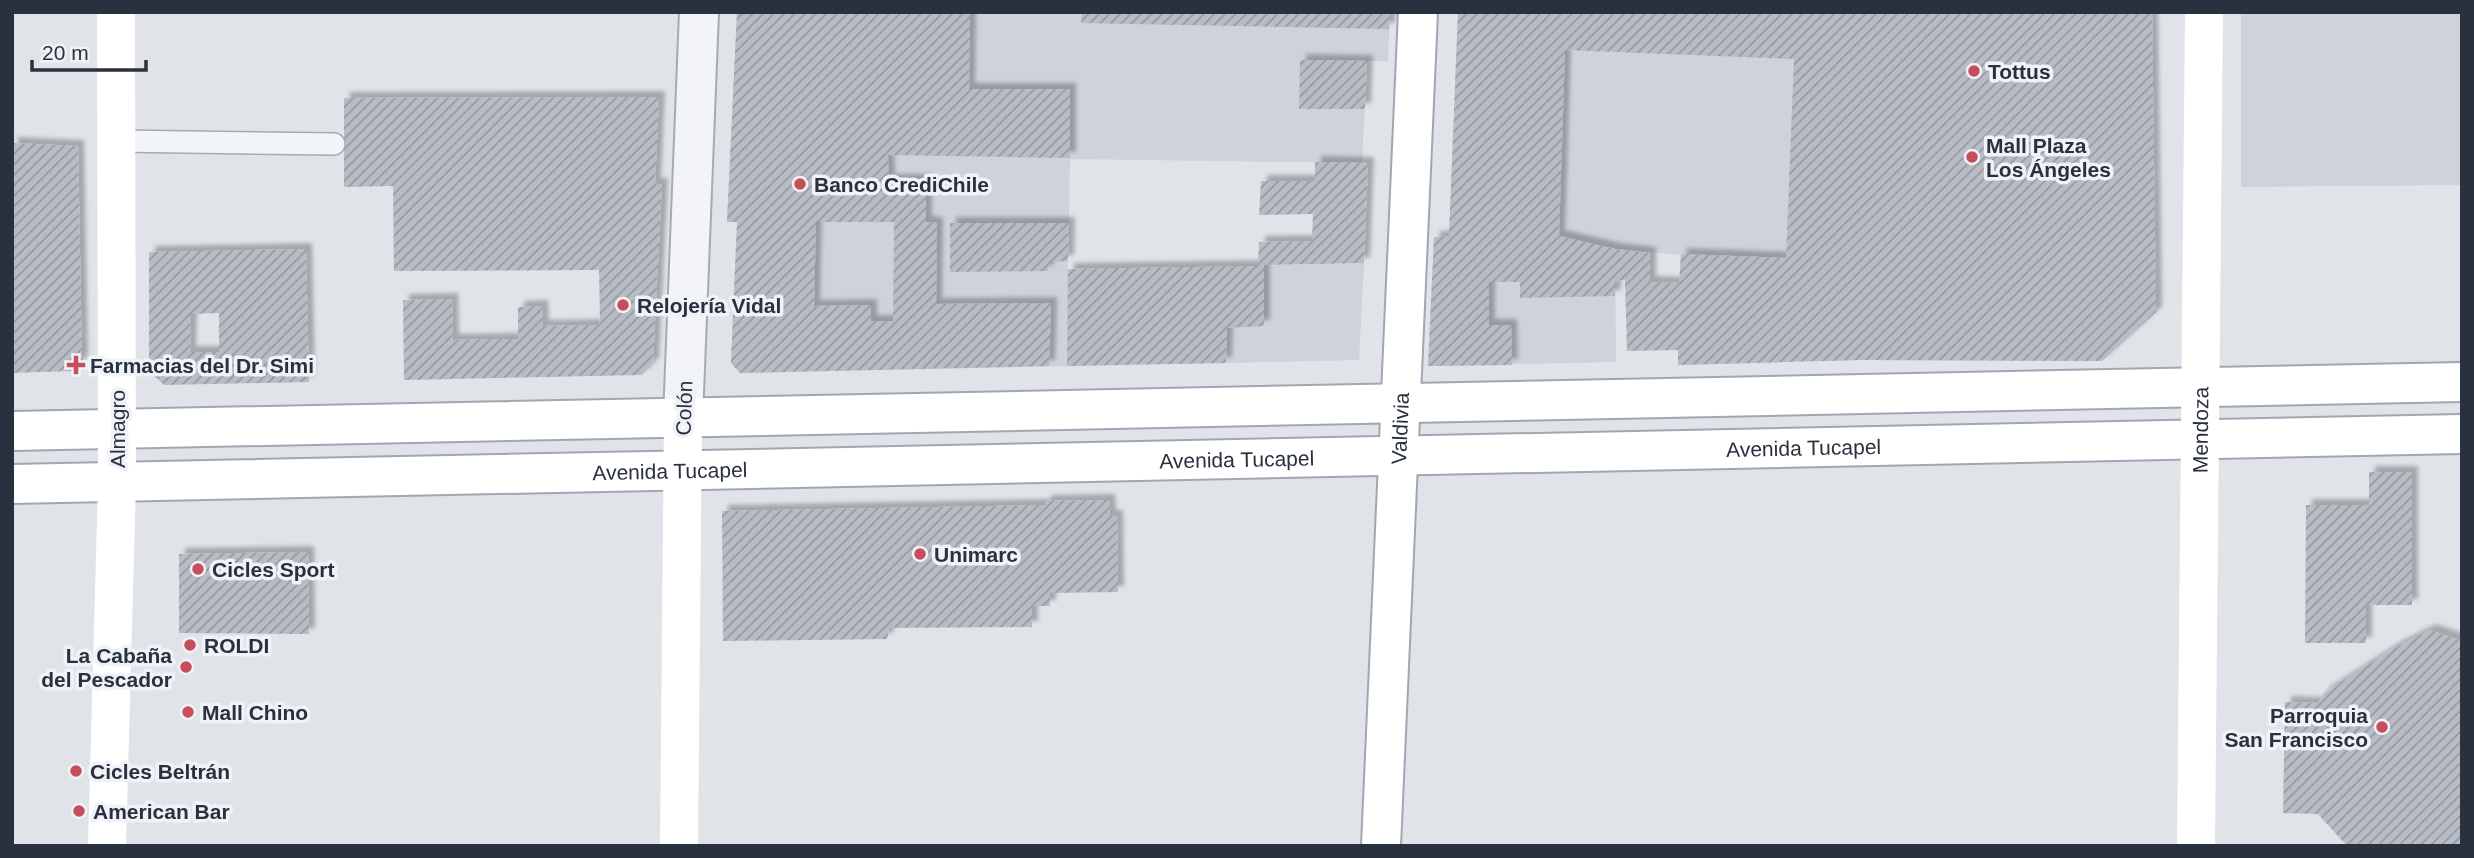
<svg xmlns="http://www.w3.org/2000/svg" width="2474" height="858" viewBox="0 0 2474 858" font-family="Arial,sans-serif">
  <defs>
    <pattern id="building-hatch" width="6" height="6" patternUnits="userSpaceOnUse" patternTransform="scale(1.75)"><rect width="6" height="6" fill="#b8bcc4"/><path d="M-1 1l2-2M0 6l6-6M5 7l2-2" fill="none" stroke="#9699a1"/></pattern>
    <filter id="shadow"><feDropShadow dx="6" dy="-6" stdDeviation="2" flood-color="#0004"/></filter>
  </defs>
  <rect width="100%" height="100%" fill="#e0e3e8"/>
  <g fill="#ced2da">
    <polygon points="737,12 1390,12 1388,61 1367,61 1362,163 1070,159 1068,269 1127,268 1126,365 740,373 731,363 737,222 727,222"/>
    <polygon points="1458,12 2152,12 2156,312 2102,361 1860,360 1678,365 1681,255 1615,249 1616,362 1428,366 1434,237 1449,236"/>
    <polygon points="2241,12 2462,12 2462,185 2241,187"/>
    <polygon points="1364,263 1359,360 1175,364 1175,267"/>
  </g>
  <g fill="url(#building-hatch)" fill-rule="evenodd" filter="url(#shadow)">
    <path d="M 737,12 L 970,12 L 969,89 L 1070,89 L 1070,158 L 888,155 L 889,180 L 926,180 L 926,222 L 937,223 L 936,304 L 1051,303 L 1049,366 L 740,373 L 731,363 L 737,222 L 727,222 ZM 816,222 L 894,222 L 893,321 L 871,321 L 871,305 L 814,306 Z"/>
    <polygon points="1082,12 1390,12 1389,29 1081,23"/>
    <path d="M 1458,12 L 2152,12 L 2156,312 L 2102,361 L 1860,360 L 1678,365 L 1678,350 L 1627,351 L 1625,280 L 1615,281 L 1615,296 L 1520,298 L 1520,282 L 1489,282 L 1489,325 L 1511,325 L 1512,365 L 1428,366 L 1434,237 L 1449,236 ZM 1565,50 L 1794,59 L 1786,258 L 1681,254 L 1679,283 L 1650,282 L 1650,253 L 1615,249 L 1559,236 Z"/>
    <polygon points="1300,60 1367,61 1365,109 1299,109"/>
    <polygon points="659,97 655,184 662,184 653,363 642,375 404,380 403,300 452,299 453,340 518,339 518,307 542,306 543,326 600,325 599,270 394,271 393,186 344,187 344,98"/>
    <polygon points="12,143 78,146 82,361 72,371 12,373"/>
    <polygon points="1315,162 1368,163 1364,263 1264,265 1264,326 1227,328 1226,363 1067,366 1068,269 1258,266 1259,242 1312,241 1313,214 1259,215 1261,181 1315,181"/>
    <polygon points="950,223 1069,223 1068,261 1048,262 1048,271 950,272"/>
    <path d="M 306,249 L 309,382 L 164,385 L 149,371 L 149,252 ZM 219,313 L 219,352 L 190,352 L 191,314 Z"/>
    <polygon points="2369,472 2412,472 2412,605 2366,605 2366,643 2305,643 2306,505 2369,505"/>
    <polygon points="1109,500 1110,516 1117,516 1118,592 1050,593 1050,606 1032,606 1032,627 889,628 887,639 723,641 722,511 1045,505 1045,501"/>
    <polygon points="308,552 309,634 179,633 179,554"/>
    <polygon points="2430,630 2462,641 2462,846 2347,846 2318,814 2283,813 2285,702 2318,703 2325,692 2394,648"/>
  </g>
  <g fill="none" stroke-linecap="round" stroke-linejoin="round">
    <defs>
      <polyline id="lane" points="116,141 334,144"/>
      <polyline id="street" points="683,418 699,12"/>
      <g id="primary">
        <polyline points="12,431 2462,382"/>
        <path id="s2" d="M 12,484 L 2462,434"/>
        <path id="s3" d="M 1381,846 L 1418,12"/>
      </g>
    </defs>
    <use href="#lane" stroke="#a6aab2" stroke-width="24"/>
    <use href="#street" stroke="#a6aab2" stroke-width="42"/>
    <use href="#primary" stroke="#a0a7b3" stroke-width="42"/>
    <use href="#lane" stroke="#f2f4f7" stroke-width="21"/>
    <use href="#street" stroke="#f2f4f7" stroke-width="38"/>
    <g stroke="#fff" stroke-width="38">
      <polyline points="107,846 117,483 116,12"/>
      <polyline points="679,846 683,418"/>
      <path id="s1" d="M 2196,846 L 2204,12"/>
    </g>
    <use href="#primary" stroke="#fff" stroke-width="38"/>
  </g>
  <g fill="#c54d5c" stroke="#eff2f6" stroke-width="2.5">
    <circle cx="1974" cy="71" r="7"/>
    <circle cx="1972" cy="157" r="7"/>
    <circle cx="800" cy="184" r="7"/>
    <circle cx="623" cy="305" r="7"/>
    <path d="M72.5 354.5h7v7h7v7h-7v7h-7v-7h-7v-7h7z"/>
    <circle cx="920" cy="554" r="7"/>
    <circle cx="198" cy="569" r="7"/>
    <circle cx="190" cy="645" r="7"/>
    <circle cx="186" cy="667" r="7"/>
    <circle cx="188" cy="712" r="7"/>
    <circle cx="2382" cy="727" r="7"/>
    <circle cx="76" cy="771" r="7"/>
    <circle cx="79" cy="811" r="7"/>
  </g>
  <g text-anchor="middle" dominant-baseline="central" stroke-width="7" stroke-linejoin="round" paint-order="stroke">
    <g font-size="21" font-weight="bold" fill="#2a313e" stroke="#eff2f6" text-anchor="start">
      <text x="1988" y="71">Tottus</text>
      <text x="1986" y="145">Mall Plaza<tspan x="1986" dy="24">Los Ángeles</tspan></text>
      <text x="814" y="184">Banco CrediChile</text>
      <text x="637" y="305">Relojería Vidal</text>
      <text x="90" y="365">Farmacias del Dr. Simi</text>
      <text x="934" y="554">Unimarc</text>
      <text x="212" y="569">Cicles Sport</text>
      <text x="204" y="645">ROLDI</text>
      <text x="172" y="655" text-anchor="end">La Cabaña<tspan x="172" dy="24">del Pescador</tspan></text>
      <text x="202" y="712">Mall Chino</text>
      <text x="2368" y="715" text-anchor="end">Parroquia<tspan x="2368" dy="24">San Francisco</tspan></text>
      <text x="90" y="771">Cicles Beltrán</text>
      <text x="93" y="811">American Bar</text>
    </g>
    <g font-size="21" fill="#2a313e" stroke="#eff2f6">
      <text transform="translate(684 408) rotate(-88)">Colón</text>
      <text transform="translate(117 429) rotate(-90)">Almagro</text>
      <text stroke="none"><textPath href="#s3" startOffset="418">Valdivia</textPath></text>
      <text stroke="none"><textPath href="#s1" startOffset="416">Mendoza</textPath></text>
      <text stroke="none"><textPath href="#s2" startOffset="1792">Avenida Tucapel</textPath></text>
      <text stroke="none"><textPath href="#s2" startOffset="1225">Avenida Tucapel</textPath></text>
      <text stroke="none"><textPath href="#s2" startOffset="658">Avenida Tucapel</textPath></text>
    </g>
  </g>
  <rect width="2474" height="858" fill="none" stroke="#2a313e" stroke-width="28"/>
  <path d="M32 60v10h114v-10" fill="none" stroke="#2a313e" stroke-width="3.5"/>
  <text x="42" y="60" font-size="21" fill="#2a313e" stroke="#eff2f6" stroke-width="5" paint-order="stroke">20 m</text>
</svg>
